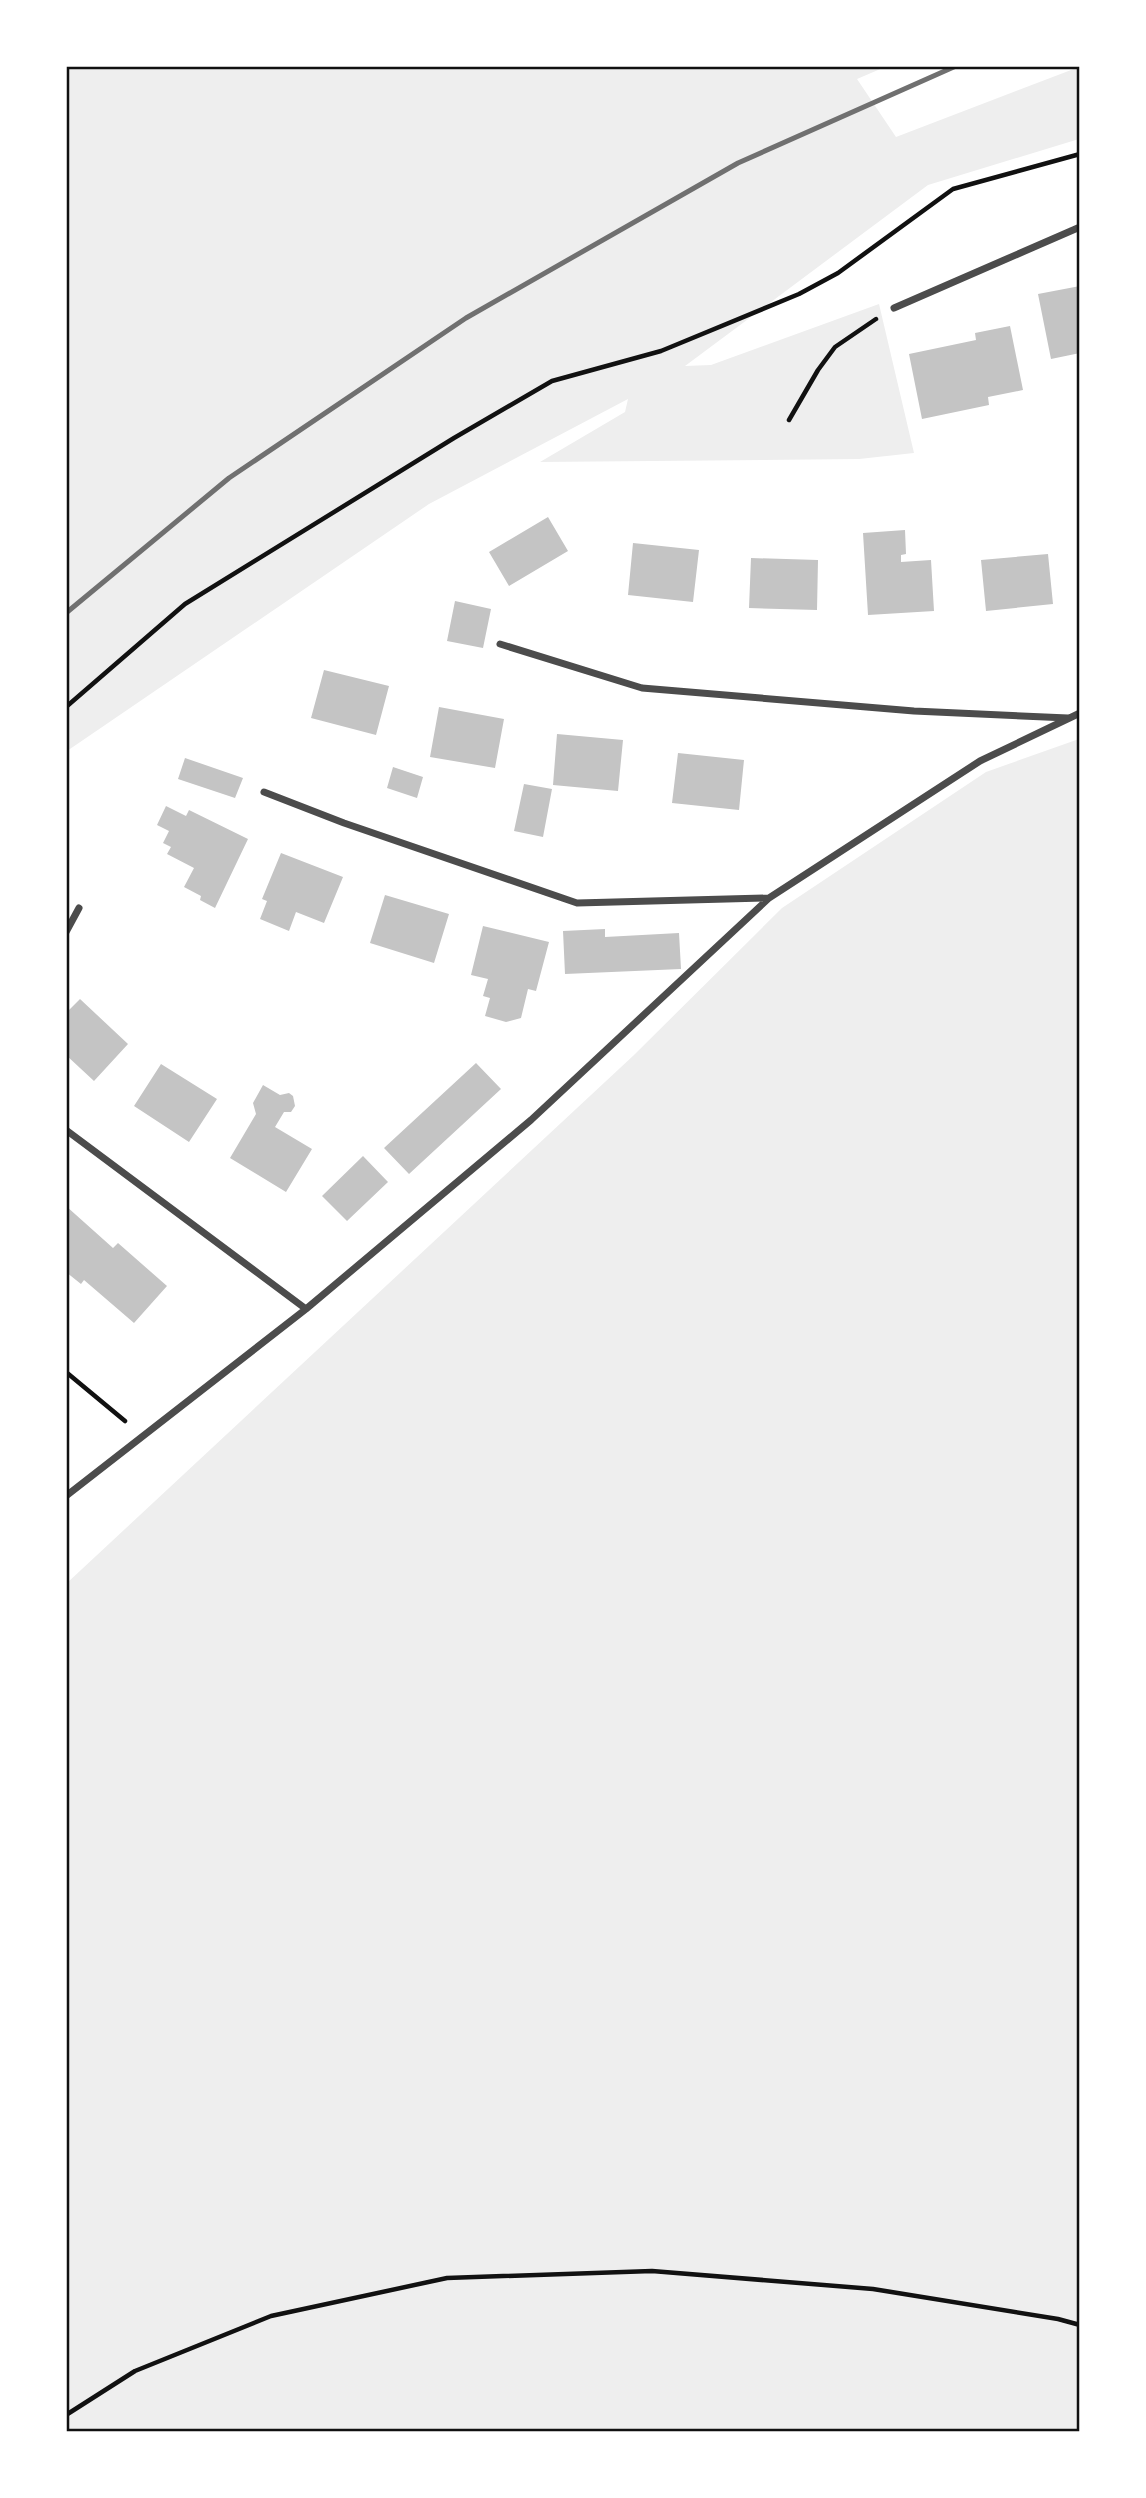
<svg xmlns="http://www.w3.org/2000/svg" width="1146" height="2498" font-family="'DM Sans',sans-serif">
  <rect width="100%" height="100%" fill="#fff"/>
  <!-- green -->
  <path fill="#eee" d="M67,67H885L857,79L896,137L1079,67V139L928,185L685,366L711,365L879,304L914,453L859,459L540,462L625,412L628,399L429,504L67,751Z
    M1079,739V2431L67,2432V1583L634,1055L782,908L986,772Z"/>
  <!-- building -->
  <path fill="#c4c4c4" d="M1080,286V353L1051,359L1038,294Z
    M1010,326L1023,390L988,397L989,405L922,419L909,354L976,340L975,333Z
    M548,517L568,551L509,586L489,552Z
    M905,530L906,554L901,555V562L931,560L934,611L868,615L863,533Z
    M633,543L699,550L693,602L628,595Z
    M1048,554L1053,604L986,611L981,560Z
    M751,558L818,560L817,610L749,608Z
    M455,601L491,609L483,648L447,641Z
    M324,670L389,686L376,735L311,718Z
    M439,707L504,719L495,768L430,757Z
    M557,734L623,740L618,791L553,785Z
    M678,753L744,760L739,810L672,803Z
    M185,758L243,778L235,798L178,779Z
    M393,767L423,777L417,798L387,788Z
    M524,784L552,789L543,837L514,831Z
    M166,806L186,816L189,810L248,839L215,908L200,900L201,896L184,887L194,868L167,854L171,847L163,843L169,831L157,825Z
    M281,853L343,877L324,923L296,912L289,931L260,919L267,901L262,899Z
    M385,895L449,914L434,963L370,943Z
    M483,926L549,942L536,991L528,989L521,1018L506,1022L485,1016L490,998L483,996L488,979L471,975Z
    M605,929V937L679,933L681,969L565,974L563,931Z
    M80,999L128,1044L94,1081L66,1055V1013Z
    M476,1063L501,1089L409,1174L384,1148Z
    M161,1064L217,1099L189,1142L134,1106Z
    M263,1085L280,1095L289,1093L293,1096L295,1106L291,1112H284L275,1127L312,1149L286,1192L230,1158L256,1114L253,1103Z
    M363,1156L388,1182L347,1221L322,1196Z
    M66,1206L113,1248L118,1243L167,1286L134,1323L84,1280L81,1284L66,1272Z"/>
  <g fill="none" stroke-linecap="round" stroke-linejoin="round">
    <!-- path -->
    <path stroke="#111" stroke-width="4.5" d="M789,420L818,370L835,347L876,319
      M66,707L185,604L454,438L552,381L661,351L799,294L838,273L953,189L1080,154
      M66,1372L125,1421
      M66,2415L135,2371L271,2316L447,2278L652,2271L873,2289L1058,2319L1080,2325"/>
    <!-- minor -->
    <path stroke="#4c4c4c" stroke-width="7" d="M894,308L1080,227
      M500,644L642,688L914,711L1068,718
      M264,792L344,823L577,903L768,898
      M66,932L79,908
      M66,1130L306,1309
      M66,1496L306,1309L531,1120L769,898L980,761L1080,713"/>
    <!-- rail -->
    <path stroke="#707070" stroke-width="5" d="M66,613L229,478L466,318L738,163L956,66"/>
  </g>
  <!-- border -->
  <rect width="1146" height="2498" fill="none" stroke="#ffffff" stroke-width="136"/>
  <rect x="68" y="68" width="1010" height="2362" fill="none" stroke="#111" stroke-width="2.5"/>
</svg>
